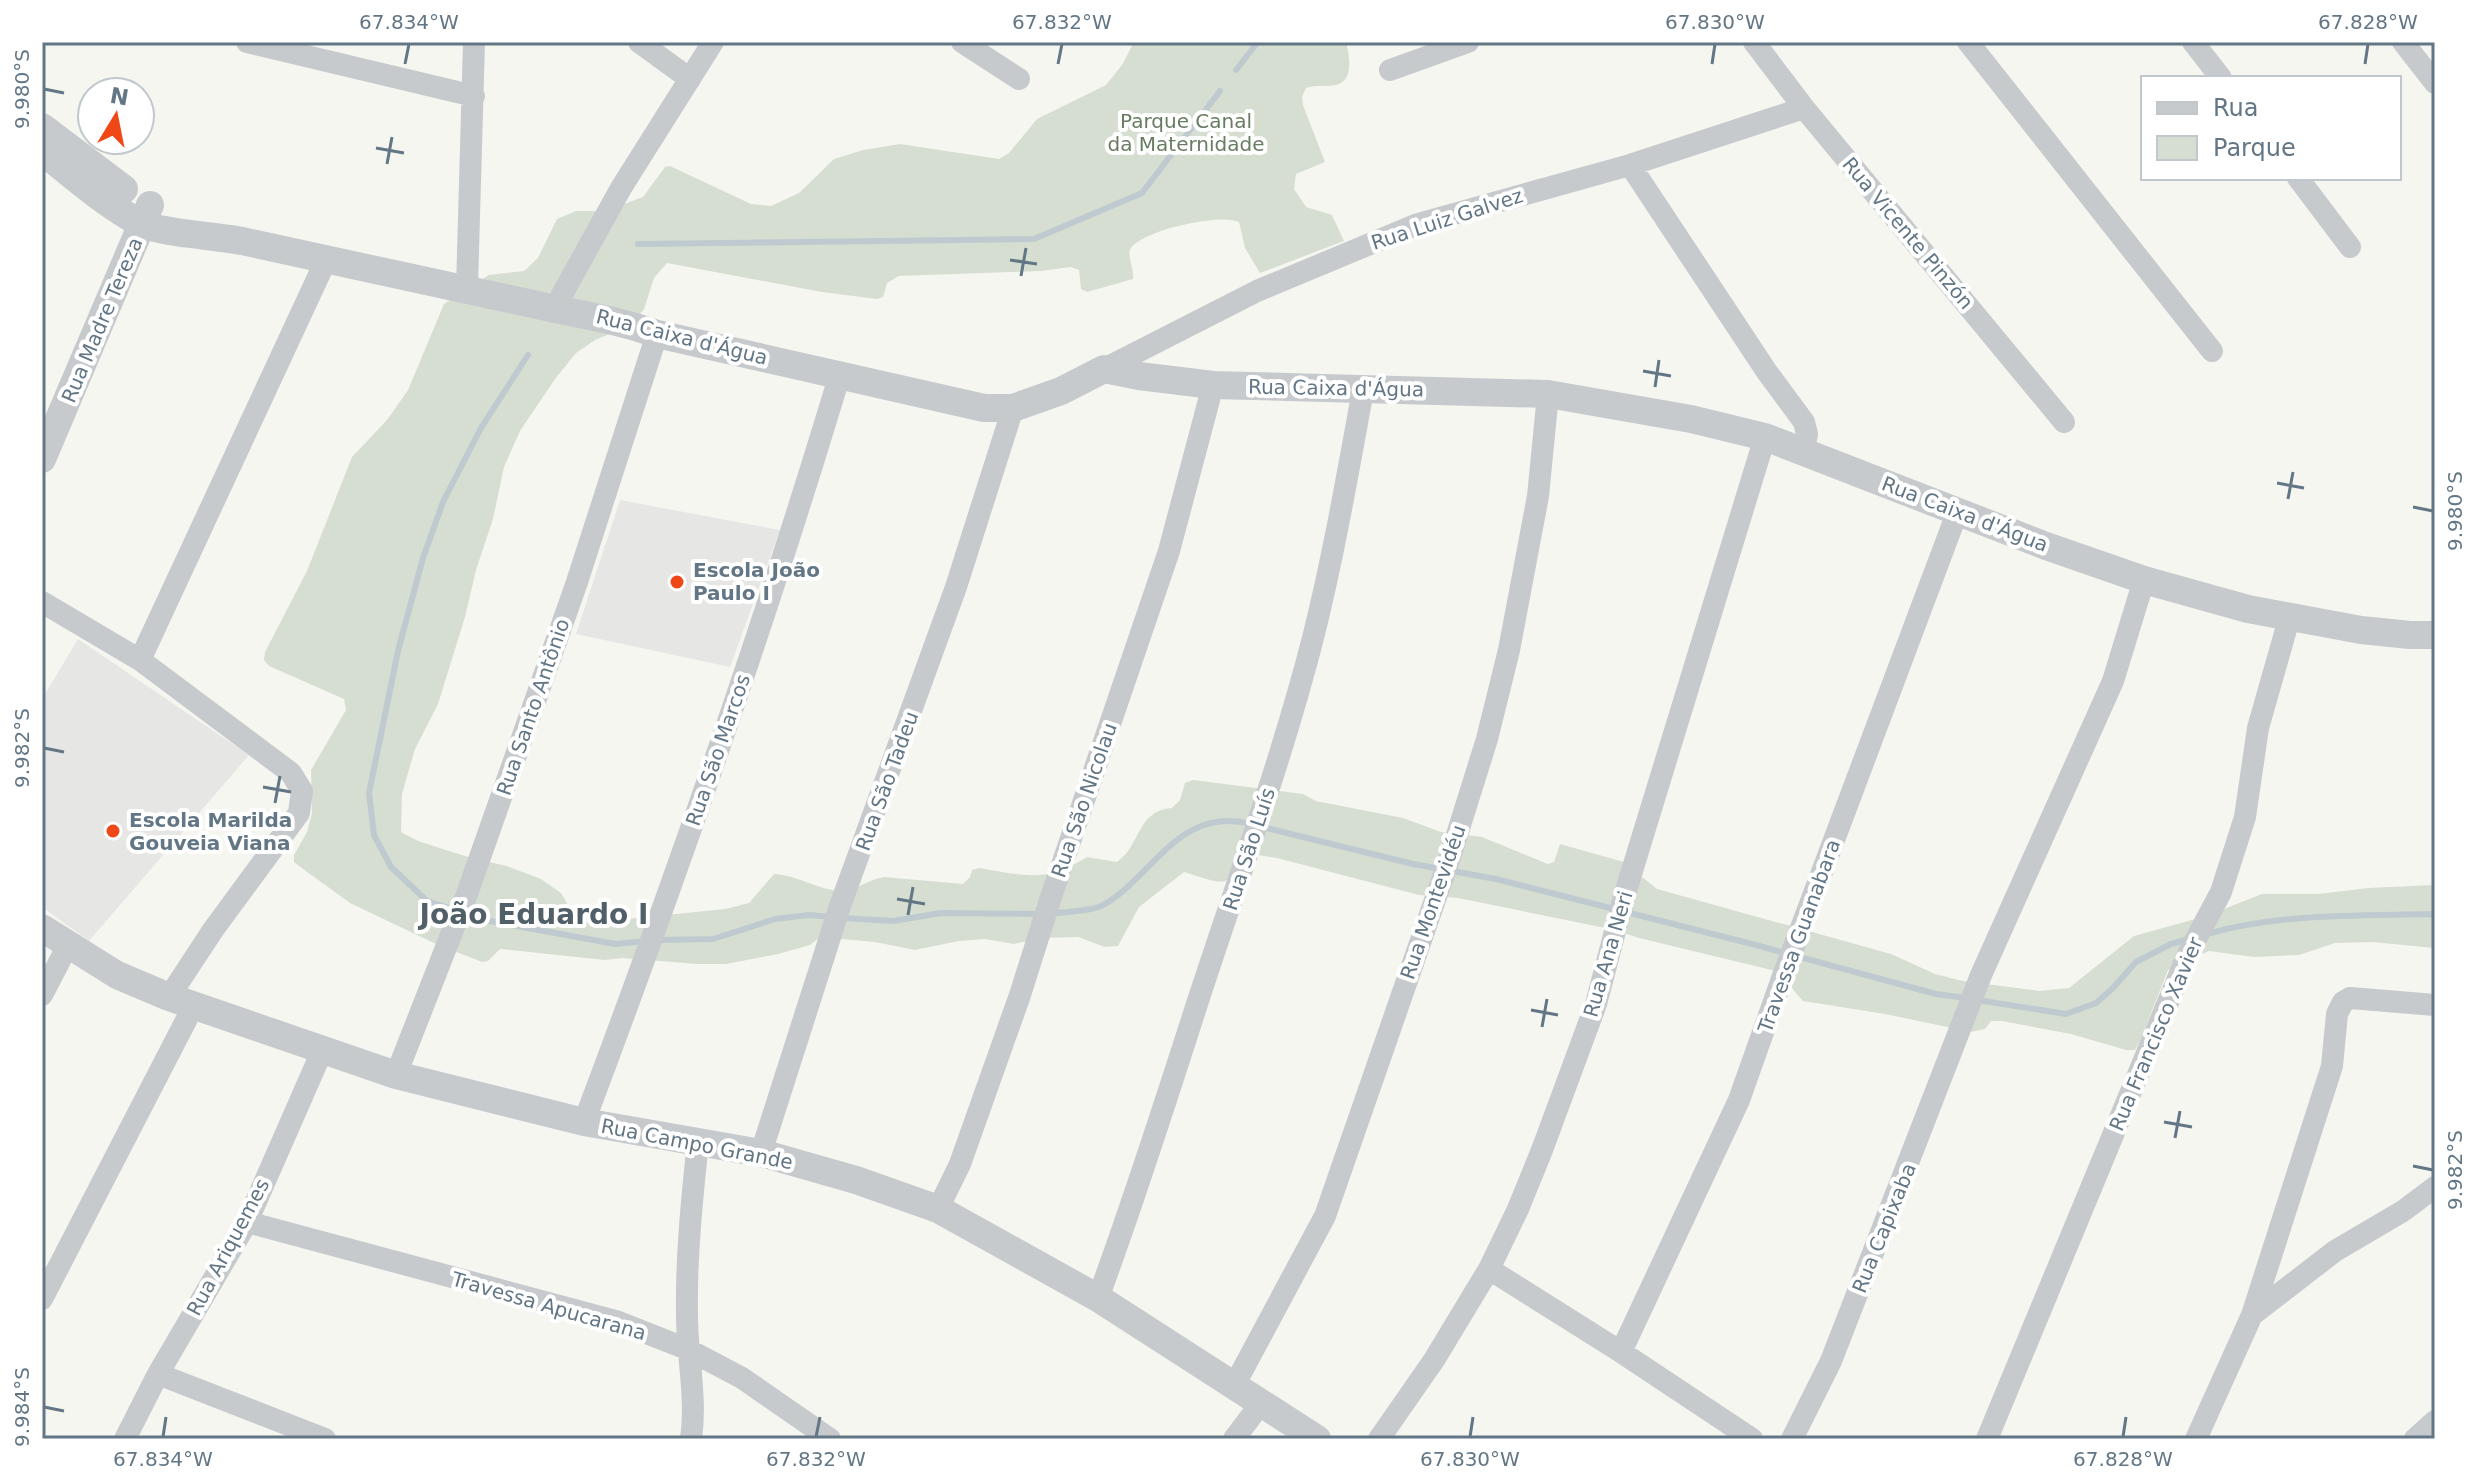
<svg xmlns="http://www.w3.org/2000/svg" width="2477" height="1481" font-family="'DejaVu Sans',sans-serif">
  <rect width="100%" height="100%" fill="#f6f6f1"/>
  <!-- built -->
  <path fill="#e6e7e5" d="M620,500L780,530L730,667L576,634Z
    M78,639L249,755L89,941L42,907V699Z"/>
  <!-- green -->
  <path fill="#d6ded2" d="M1134,42H1346C1349,54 1354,78 1339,84C1330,88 1317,84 1306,88L1302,97L1303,105L1325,162L1296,174L1294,189L1306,207L1332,215L1344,241L1260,273L1245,248L1239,222C1220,213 1144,230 1131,248C1126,255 1135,270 1133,279L1087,292L1081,289L1079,270L1071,267L1041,271L899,276L887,283L883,297L877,299L822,292L667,263L654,278L644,309L631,325L595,340L576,353L555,379L520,431L504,467L493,519L476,570L465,617L438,704L415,749L402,794L401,832L418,841L471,858L507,866L541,879L561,893L568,905L576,908L590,914L626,919L725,909L749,903L774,874C797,875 821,891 842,891C855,891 869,879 884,877L963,884L970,877L972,870L980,868C1026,876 1046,883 1087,857L1117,862C1141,845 1137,810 1172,808L1180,800L1185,783L1193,780L1303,794L1316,801L1403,818L1441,832L1482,837L1548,864L1554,862L1560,844L1624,862L1657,889L1891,954L1935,974L1963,981L2039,991L2069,988L2134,936L2206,916L2262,894H2319L2368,888L2435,885V948L2372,942L2335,943L2299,955L2254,957L2209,951L2168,970L2140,1041L2135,1050H2126L2071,1034L2002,1021H1991L1985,1029L1971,1032L1885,1014L1803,1001L1794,991L1784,973L1639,938L1615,930L1458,898L1419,895L1277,858L1257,855C1222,888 1229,886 1184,872L1139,907L1118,946L1105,947L1078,937L1040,938L1014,944L985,939L959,941L915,950L875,942L820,937L810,945L778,954L726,964H697L623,958L605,960L500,949L488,961L482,962L436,944L350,903L299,866L294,862V855L307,832L312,813L311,770L346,710L344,699L269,666L264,660L265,652L307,571L352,457L387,420L408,390L444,304L489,275L524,271L538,258L557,219L576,211H605L643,197L665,167L670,166L751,204L771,206L799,193L834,159L863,150L900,144L999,159L1009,153L1037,119L1106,85L1122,65Z"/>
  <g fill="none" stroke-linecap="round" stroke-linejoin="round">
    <!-- stream -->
    <path stroke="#becacf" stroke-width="6" d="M1236,70L1258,42
      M638,244L1034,239L1142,193L1220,91
      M1262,827L1413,864L1496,879L1752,944L1936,994L1966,998
      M455,910L427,901L391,867L374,835L369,793L398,651L423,558L443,502L481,428L528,355
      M466,914L484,920L615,944L647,941
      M1050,914C1066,911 1092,912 1105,904C1157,872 1179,806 1252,824
      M843,918L893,921L941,913L1039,914
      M2207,934C2280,913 2360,916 2435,914
      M658,940L713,939L775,919L809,915L832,917
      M1977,1000L2066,1014L2096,1003L2112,989L2136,962L2171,944L2189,939"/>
    <!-- minor -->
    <path stroke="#c7cacd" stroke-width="22" d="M247,42L474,96
      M639,42L690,79
      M962,42L1019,79
      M1754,42L1804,108L2064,422
      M1968,42L2212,351
      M2193,42L2221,78
      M2403,42L2435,83
      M1390,70L1468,42
      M1630,165L1767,372L1804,422L1807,434L1804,450
      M2298,178L2350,247
      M467,287L474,42
      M554,309L621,188L713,42
      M1104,369L1257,291L1418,224L1630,165L1804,108
      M42,602L140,660L291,773L302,791L299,813L213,930L169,997
      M140,660L326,260
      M42,995L68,945
      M396,1075L467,894L577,582L657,334
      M584,1122C677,875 764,627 840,374
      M761,1153L840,906L956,587L1013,408
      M938,1209L960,1164L1020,995L1050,900L1169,551L1213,385
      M247,1222L616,1321L687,1349L742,1378L830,1439
      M1489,1269L1621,1352L1752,1439
      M1098,1298C1134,1201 1165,1103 1197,1004C1237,881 1282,760 1314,634C1334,553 1348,472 1363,390
      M42,1299L193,1007
      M2252,1315L2335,1251L2403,1211L2435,1187
      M1621,1352L1739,1100L1784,973L1957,513
      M158,1374L325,1439
      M1235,1384L1325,1216L1451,854L1487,739L1509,650L1538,496L1548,394
      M125,1439L158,1374L247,1222L322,1051
      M691,1439C697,1398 687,1356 687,1315C686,1257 692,1199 698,1141
      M1234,1439L1262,1402
      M1379,1439L1434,1360L1489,1269L1518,1209L1542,1150L1596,1004L1624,897L1765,437
      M1792,1439L1831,1361L1981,975L2113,681L2144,580
      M1987,1439L2188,954L2221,892L2245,817L2258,728L2289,619
      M2196,1439L2252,1315L2332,1066L2337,1014L2343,1002L2350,998L2435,1005
      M2415,1439L2435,1421"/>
    <!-- tertiary -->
    <path stroke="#c7cacd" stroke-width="28" d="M42,127L124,189
      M42,151C73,176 105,204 140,223C159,233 217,236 242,241C345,264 448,285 551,308C587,316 622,321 657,334L984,408H1013L1061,391L1104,369L1139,376L1213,385L1548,394L1691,419L1765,437L2046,546L2144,580L2248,609L2361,630L2410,635H2435
      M42,459L150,205
      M42,928L117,975L169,997L396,1075L584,1122L761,1153L856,1180L938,1209L1098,1298L1317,1439"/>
  </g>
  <!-- ticks -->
  <path fill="none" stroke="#627685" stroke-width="3" d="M405,64L409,44M1058,64L1062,44M1712,64L1715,44M2365,64L2368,44M44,89L64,93M376,148L404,153M387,164L392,137M1010,260L1037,264M1021,276L1026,248M1643,371L1671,376M1655,387L1659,360M2277,483L2304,488M2288,499L2293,472M2413,507L2433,511M44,748L64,752M263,787L291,792M275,803L280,776M897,899L925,904M908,915L913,887M1531,1010L1558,1015M1542,1027L1547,999M2164,1122L2192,1127M2175,1138L2180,1111M2413,1166L2433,1170M44,1407L64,1411M163,1437L166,1417M816,1437L820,1417M1470,1437L1473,1417M2123,1437L2126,1417"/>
  <!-- markers -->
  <g fill="#f04717" stroke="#fff" stroke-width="3">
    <circle cx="677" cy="582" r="8"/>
    <circle cx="113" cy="831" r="8"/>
  </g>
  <g text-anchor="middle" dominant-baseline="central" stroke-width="8" stroke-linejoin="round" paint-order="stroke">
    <!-- park labels -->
    <g font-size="20" fill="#677c61" stroke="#fff">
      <text x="1186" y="121">Parque Canal<tspan x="1186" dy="23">da Maternidade</tspan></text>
    </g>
    <!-- street labels -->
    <g font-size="20" fill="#627685" stroke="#fff">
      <text transform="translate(1447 219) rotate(-18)">Rua Luiz Galvez</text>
      <text transform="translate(1908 233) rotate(50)">Rua Vicente Pinzón</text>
      <text transform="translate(102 320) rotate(-67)">Rua Madre Tereza</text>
      <text transform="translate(682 337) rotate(14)">Rua Caixa d'Água</text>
      <text transform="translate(1336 388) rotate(1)">Rua Caixa d'Água</text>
      <text transform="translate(1965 514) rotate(21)">Rua Caixa d'Água</text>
      <text transform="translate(533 707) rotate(-71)">Rua Santo Antônio</text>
      <text transform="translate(718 750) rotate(-71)">Rua São Marcos</text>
      <text transform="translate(887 781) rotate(-70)">Rua São Tadeu</text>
      <text transform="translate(1084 800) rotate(-71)">Rua São Nicolau</text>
      <text transform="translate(1249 849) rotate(-72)">Rua São Luís</text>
      <text transform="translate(1433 902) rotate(-71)">Rua Montevidéu</text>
      <text transform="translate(1799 936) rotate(-70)">Travessa Guanabara</text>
      <text transform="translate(1608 954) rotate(-74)">Rua Ana Neri</text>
      <text transform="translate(2156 1034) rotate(-67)">Rua Francisco Xavier</text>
      <text transform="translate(697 1144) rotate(11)">Rua Campo Grande</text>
      <text transform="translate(1884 1228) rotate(-68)">Rua Capixaba</text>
      <text transform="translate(228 1247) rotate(-62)">Rua Ariquemes</text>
      <text transform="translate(549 1306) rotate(16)">Travessa Apucarana</text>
    </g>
    <!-- poi labels -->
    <g font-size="20" font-weight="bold" fill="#627685" stroke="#fff" text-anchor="start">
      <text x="693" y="570">Escola João<tspan x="693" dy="23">Paulo I</tspan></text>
      <text x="129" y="820">Escola Marilda<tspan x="129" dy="23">Gouveia Viana</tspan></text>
    </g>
    <!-- district labels -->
    <g font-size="28" font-weight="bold" fill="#515f69" stroke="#fff">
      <text x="534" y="914">João Eduardo I</text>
    </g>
  </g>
  <!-- border -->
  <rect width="2477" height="1481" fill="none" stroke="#ffffff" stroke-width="88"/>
  <!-- legend -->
  <rect x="2141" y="76" width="260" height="104" fill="#ffffff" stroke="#c0c8ce" stroke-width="2"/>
  <rect x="2157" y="102" width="40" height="12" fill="#c7cacd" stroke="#c0c8ce" stroke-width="2"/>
  <text x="2213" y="116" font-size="24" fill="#627685">Rua</text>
  <rect x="2157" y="136" width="40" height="24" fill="#d6ded2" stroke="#c0c8ce" stroke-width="2"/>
  <text x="2213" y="156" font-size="24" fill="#627685">Parque</text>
  <!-- north arrow -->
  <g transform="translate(116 116) rotate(10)"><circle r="38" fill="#ffffff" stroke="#c0c8ce" stroke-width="2"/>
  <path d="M0-6L14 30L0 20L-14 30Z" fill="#f04717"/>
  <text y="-12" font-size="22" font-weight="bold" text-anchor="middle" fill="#627685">N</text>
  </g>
  <rect x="44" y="44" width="2389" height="1393" fill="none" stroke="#627685" stroke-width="3"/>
  <g font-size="20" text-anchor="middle" fill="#627685">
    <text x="409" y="29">67.834°W</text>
    <text x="1062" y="29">67.832°W</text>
    <text x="1715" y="29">67.830°W</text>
    <text x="2368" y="29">67.828°W</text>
    <text transform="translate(22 89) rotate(-90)" y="7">9.980°S</text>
    <text transform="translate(2455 511) rotate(-90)" y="7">9.980°S</text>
    <text transform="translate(22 748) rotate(-90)" y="7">9.982°S</text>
    <text transform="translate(2455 1170) rotate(-90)" y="7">9.982°S</text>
    <text transform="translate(22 1407) rotate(-90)" y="7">9.984°S</text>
    <text x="163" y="1466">67.834°W</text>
    <text x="816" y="1466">67.832°W</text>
    <text x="1470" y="1466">67.830°W</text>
    <text x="2123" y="1466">67.828°W</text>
  </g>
</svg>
